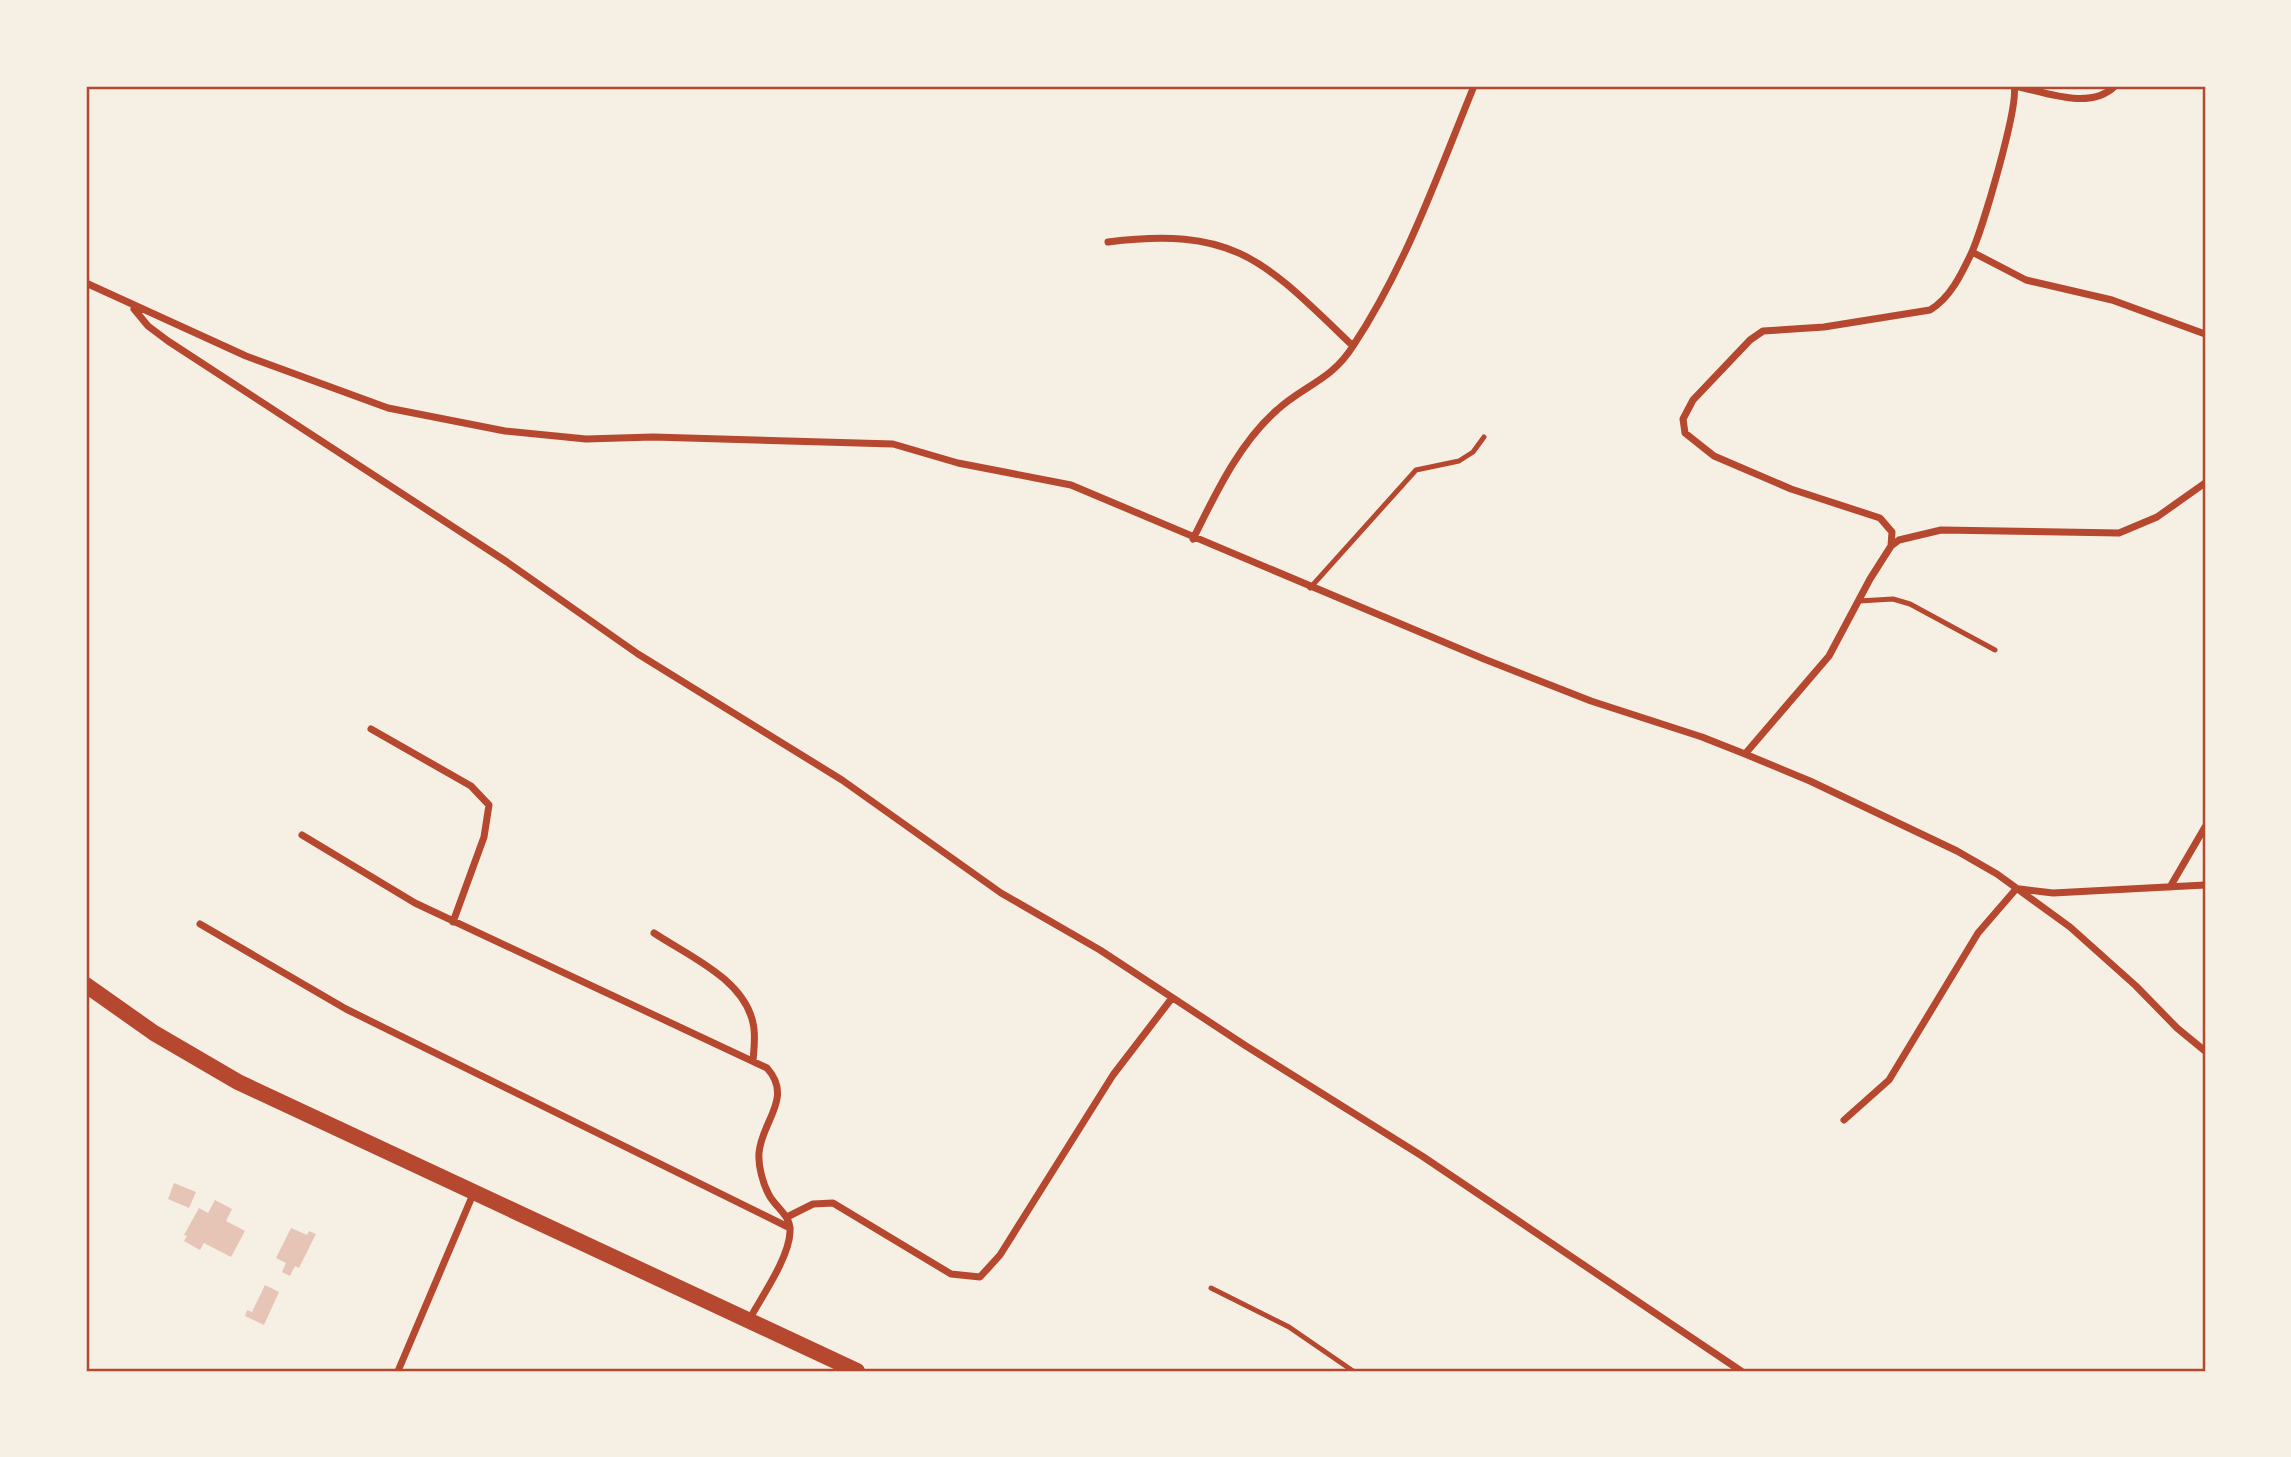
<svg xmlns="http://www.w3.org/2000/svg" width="2291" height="1457" font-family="Roboto,sans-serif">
  <rect width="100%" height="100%" fill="#f6efe4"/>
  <!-- building -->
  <path fill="#e6c5b7" d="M174,1183L196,1192L189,1208L168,1199Z
    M215,1200L232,1209L226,1221L245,1231L231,1257L204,1243L200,1250L184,1241L187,1236L184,1235L199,1208L208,1213Z
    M291,1228L307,1235L309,1231L316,1234L299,1268L295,1266L290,1276L282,1272L286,1263L276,1258Z
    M265,1285L279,1292L264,1325L245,1316L247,1310L252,1312Z"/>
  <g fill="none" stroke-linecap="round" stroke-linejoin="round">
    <!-- service -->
    <path stroke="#b5482f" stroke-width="5" d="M1310,588L1416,470L1459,461L1473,452L1484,437
      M1859,601L1893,599L1910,604L1995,650
      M1211,1288L1289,1327L1353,1371"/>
    <!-- minor -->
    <path stroke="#b5482f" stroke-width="7" d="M2015,86C2045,92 2090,111 2115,86
      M1108,242C1237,226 1265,262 1353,346
      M1972,252L2026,280L2112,300L2205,334
      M86,283L246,356L388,408L505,431L586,439L653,437L893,444L958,463L1071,485L1484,659L1591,701L1702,737L1745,754L1810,781L1957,851L1997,874L2070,927L2136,986L2177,1028L2205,1051
      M134,309L148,326L168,341L507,562L638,654L842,780L1001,893L1100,950L1246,1046L1422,1156L1741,1371
      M1193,539C1215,495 1239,443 1277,410C1304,385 1331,381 1353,346C1406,266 1438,174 1474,86
      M1891,546L1892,532L1880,518L1791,489L1714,456L1685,433L1683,419L1693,400L1750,340L1763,331L1824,327L1930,310C1950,298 1961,275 1971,254C1982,231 2019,106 2014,86
      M371,729L471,786L489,805L484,837L453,922
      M1745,754L1829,656L1870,579L1891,546L1899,540L1941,530L2119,533L2157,517L2205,483
      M302,835L415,903L767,1068C794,1098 761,1122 759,1153C758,1166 763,1184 769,1195C776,1208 791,1215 790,1232C789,1258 762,1296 749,1320
      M2170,887L2205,827
      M2020,889L2053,893L2205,885
      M200,924L346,1009L790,1228
      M654,933C687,955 744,979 753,1023C756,1035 754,1048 753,1061
      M1844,1120L1889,1080L1978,933L2016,889
      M787,1217L813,1204L833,1203L951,1274L980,1277L1000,1255L1113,1075L1172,998
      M398,1371L474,1192"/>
    <!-- primary -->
    <path stroke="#b5482f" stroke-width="16" d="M86,985L154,1033L238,1082L857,1371"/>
  </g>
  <!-- border -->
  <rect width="2291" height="1457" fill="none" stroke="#f6efe4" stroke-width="175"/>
  <rect x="88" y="88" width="2116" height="1282" fill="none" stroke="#b5482f" stroke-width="2.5"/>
</svg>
